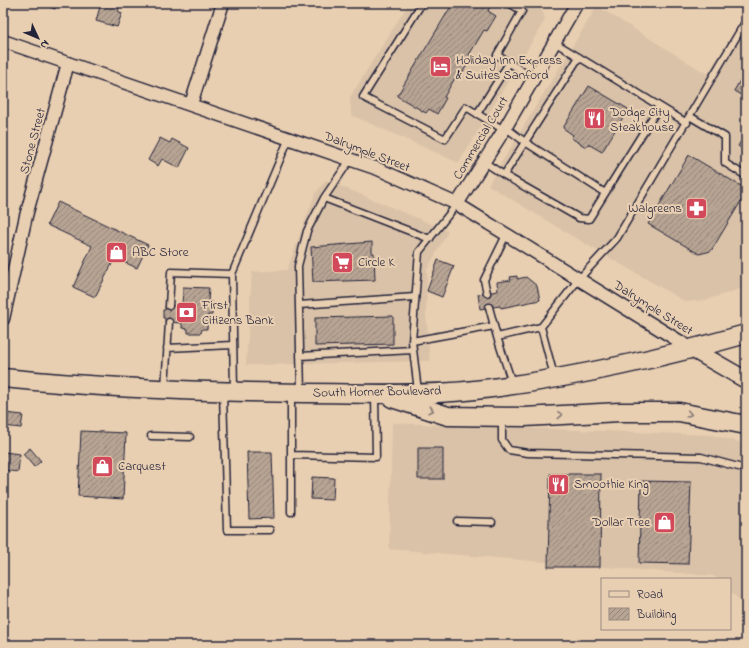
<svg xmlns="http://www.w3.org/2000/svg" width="749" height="648" font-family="'Indie Flower',sans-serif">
  <defs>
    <pattern id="building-hatch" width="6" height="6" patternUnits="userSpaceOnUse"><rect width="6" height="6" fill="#b7a493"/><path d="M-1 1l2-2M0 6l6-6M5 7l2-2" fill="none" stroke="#948579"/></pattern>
  </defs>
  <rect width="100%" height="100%" fill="#e9cfb1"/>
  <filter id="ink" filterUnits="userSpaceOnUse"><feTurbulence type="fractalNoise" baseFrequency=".025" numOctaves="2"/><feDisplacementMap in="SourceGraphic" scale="8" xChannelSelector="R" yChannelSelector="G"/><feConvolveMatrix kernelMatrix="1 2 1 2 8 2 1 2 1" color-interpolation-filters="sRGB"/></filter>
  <g filter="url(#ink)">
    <!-- built -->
    <path fill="#dac2a8" d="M409,3H540L545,20L459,163L351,115L350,97Z
      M597,6L707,74L746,16V287L706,300L686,302L572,236L488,185Z
      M326,180L448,231L427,270L426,314L430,361L246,365L252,272L287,270L315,194Z
      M392,423L712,435L746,444V606L730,591V579H717L714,576L389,549Z"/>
    <!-- building -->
    <path fill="url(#building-hatch)" stroke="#22223b" d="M39,3H57L55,9Z
      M101,3H121L118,11L122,13L117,27L96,21Z
      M453,3H485L490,6L488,11L496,16L487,31L484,30L469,55L472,57L458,80L455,78L444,97L446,98L437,114L429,109L426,113L397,96Z
      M746,70V98L734,91Z
      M589,86L628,109L602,152L588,144L586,147L571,138L573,135L563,128Z
      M746,133V151L738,146Z
      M160,138L170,143L172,139L189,148L179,168L162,159L158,166L148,160Z
      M689,155L746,189V193L711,251L699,254L648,224Z
      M58,202L148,245L137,268L115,258L95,297L73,287L92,246L47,225Z
      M372,242V253H374L375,280L313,282L311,247Z
      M438,260L454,266L442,297L427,291Z
      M517,276V279L526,277L537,286L540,300L501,308L500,306L480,309L478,294L498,291L497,282L511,280L510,277Z
      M183,287L209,288L208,302H212V315H208L207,329H202L201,333H188V329L182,328V323L165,322V318H163V310H165V306H182Z
      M393,316V344L315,346V318Z
      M5,413L23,415L21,428L3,426Z
      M81,431L126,433L123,499L78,496Z
      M3,446H4V452L20,454L18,472L3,470Z
      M30,448L41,461L34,467L23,454Z
      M418,448H443V479H418Z
      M247,452H272L274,518L249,519Z
      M550,474H601L600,567H548Z
      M312,477L334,478L333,500L311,499Z
      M641,481L691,482L688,564L639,563Z"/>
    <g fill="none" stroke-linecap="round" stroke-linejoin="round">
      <defs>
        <path id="lane" d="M422,3L363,97L445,139L466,107L504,130
          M509,3L522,11L497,55L533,78
          M554,42L687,123
          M579,57L504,175L579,218L589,219L659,107
          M477,114L509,63
          M691,117L725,137V163L746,176
          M505,127L525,142L605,193
          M350,160L324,198L430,239
          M484,162L504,175
          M232,274L234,390
          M487,293L484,280L507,233
          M299,305L415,297
          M169,306L171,272L232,274L289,138
          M489,307L497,337
          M541,327L554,376
          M412,341L419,252L457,204
          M167,348L233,345
          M300,356L413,350
          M512,383L497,337L541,327L579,279L617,238L744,24
          M165,388L169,322
          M301,391L298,266L307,231L324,198
          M418,391L412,341L494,326
          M223,393L227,530H270
          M502,418V440L509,450L528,453L701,457L746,469
          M151,436L190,437
          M291,455L376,457L375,395
          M291,512V394
          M457,521L492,522"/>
        <path id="street" d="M3,41L378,169L457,204L692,349
          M191,104L223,3
          M457,204L504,130L577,3
          M3,319L26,216L68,63"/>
        <path id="secondary" d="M692,349L746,380"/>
        <path id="primary" d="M3,378C103,388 203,392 304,393C357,393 412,396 466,391C561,381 654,360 746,334
          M392,398L448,416L524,417L620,412H679L746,425"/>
      </defs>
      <!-- lane casing -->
      <use href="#lane" stroke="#22223b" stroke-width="9"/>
      <!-- street casing -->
      <use href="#street" stroke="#22223b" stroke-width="15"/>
      <!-- secondary casing -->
      <use href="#secondary" stroke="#22223b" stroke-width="19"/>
      <!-- primary casing -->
      <use href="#primary" stroke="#22223b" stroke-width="21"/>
      <!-- lane -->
      <use href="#lane" stroke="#e9cfb1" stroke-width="6"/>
      <!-- street -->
      <use href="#street" stroke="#e9cfb1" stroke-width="12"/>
      <!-- secondary -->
      <use href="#secondary" stroke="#e9cfb1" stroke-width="16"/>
      <!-- primary -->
      <use href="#primary" stroke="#e9cfb1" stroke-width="18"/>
    </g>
    <!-- one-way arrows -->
    <defs><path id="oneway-chevron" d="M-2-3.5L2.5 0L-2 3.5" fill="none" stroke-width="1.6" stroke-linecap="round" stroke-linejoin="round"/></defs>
    <g stroke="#867876">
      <use href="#oneway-chevron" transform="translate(431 410) rotate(18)"/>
      <use href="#oneway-chevron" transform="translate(689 414) rotate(12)"/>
      <use href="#oneway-chevron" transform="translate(560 415) rotate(-3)"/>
    </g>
  </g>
  <!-- icons -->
  <defs>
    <symbol id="hotel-square" viewBox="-11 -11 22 22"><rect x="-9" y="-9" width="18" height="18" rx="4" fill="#d1495b" stroke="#e9cfb1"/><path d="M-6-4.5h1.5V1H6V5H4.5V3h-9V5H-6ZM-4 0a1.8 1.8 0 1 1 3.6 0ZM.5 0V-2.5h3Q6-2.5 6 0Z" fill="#fff"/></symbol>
    <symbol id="restaurant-square" viewBox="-11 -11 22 22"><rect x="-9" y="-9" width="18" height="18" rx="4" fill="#d1495b" stroke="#e9cfb1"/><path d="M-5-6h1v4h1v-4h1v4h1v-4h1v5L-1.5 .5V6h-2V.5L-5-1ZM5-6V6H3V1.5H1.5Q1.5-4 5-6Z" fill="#fff"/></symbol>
    <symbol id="pharmacy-square" viewBox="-11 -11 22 22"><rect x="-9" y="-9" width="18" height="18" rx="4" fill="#d1495b" stroke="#e9cfb1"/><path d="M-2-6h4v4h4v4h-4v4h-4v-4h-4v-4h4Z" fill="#fff"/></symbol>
    <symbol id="shop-square" viewBox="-11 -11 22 22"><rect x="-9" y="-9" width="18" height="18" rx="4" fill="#d1495b" stroke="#e9cfb1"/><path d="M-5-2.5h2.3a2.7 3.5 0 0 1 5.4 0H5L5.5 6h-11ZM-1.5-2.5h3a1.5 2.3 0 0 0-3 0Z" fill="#fff"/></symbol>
    <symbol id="supermarket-square" viewBox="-11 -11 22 22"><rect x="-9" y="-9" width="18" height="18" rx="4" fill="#d1495b" stroke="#e9cfb1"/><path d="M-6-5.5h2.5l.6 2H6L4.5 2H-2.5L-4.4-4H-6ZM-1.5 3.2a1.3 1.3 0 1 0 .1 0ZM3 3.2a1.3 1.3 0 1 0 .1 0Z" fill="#fff"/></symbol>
    <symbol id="bank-square" viewBox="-11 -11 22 22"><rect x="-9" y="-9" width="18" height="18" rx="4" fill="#d1495b" stroke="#e9cfb1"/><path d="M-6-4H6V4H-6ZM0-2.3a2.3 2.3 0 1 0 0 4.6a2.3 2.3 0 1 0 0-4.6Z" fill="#fff"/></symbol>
  </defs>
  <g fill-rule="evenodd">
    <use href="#hotel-square" x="428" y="54" width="25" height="25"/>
    <use href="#restaurant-square" x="582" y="106" width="25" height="25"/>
    <use href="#pharmacy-square" x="684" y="196" width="25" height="25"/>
    <use href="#shop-square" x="104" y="240" width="25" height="25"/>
    <use href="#supermarket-square" x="330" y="250" width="25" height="25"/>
    <use href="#bank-square" x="174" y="300" width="25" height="25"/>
    <use href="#shop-square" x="90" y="454" width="25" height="25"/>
    <use href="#restaurant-square" x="546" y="472" width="25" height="25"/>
    <use href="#shop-square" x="652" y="510" width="25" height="25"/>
  </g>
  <g text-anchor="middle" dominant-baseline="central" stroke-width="4" stroke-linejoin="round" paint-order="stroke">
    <!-- poi labels -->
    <g font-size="13" fill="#22223b" stroke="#e9cfb1" text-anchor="start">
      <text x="456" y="60">Holiday Inn Express<tspan x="456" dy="15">&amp; Suites Sanford</tspan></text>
      <text x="610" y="112">Dodge City<tspan x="610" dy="15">Steakhouse</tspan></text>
      <text x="682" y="208" text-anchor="end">Walgreens</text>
      <text x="132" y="252">ABC Store</text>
      <text x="358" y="262">Circle K</text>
      <text x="202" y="305">First<tspan x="202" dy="15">Citizens Bank</tspan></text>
      <text x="118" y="466">Carquest</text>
      <text x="574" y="484">Smoothie King</text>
      <text x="650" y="522" text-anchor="end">Dollar Tree</text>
    </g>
    <!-- street labels -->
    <g font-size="13" fill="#22223b" stroke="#e9cfb1">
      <text transform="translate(481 138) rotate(-59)">Commercial Court</text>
      <text transform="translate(33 141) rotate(-75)">Stone Street</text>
      <text transform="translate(367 152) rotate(21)">Dalrymple Street</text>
      <text transform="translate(653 308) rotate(32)">Dalrymple Street</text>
      <text transform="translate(377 392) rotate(-1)">South Horner Boulevard</text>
    </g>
  </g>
  <!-- margin -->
  <rect width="749" height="648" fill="none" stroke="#e9cfb1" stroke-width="16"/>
  <rect x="8" y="8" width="733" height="632" fill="none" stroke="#22223b" stroke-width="1.5" filter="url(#ink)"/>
  <!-- legend -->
  <rect x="601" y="578" width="130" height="52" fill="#e9cfb1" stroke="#998a82"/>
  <rect x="609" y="591" width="20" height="6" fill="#e9cfb1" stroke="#998a82"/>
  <text x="637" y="598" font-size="12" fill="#22223b">Road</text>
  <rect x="609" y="608" width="20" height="12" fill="url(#building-hatch)" stroke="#998a82"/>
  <text x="637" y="618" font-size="12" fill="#22223b">Building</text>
  <!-- north arrow -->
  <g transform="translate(38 38) rotate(134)" stroke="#e9cfb1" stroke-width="3" paint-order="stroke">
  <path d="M0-3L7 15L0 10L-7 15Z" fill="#22223b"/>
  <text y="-6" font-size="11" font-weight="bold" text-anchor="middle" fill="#22223b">N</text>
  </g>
</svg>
